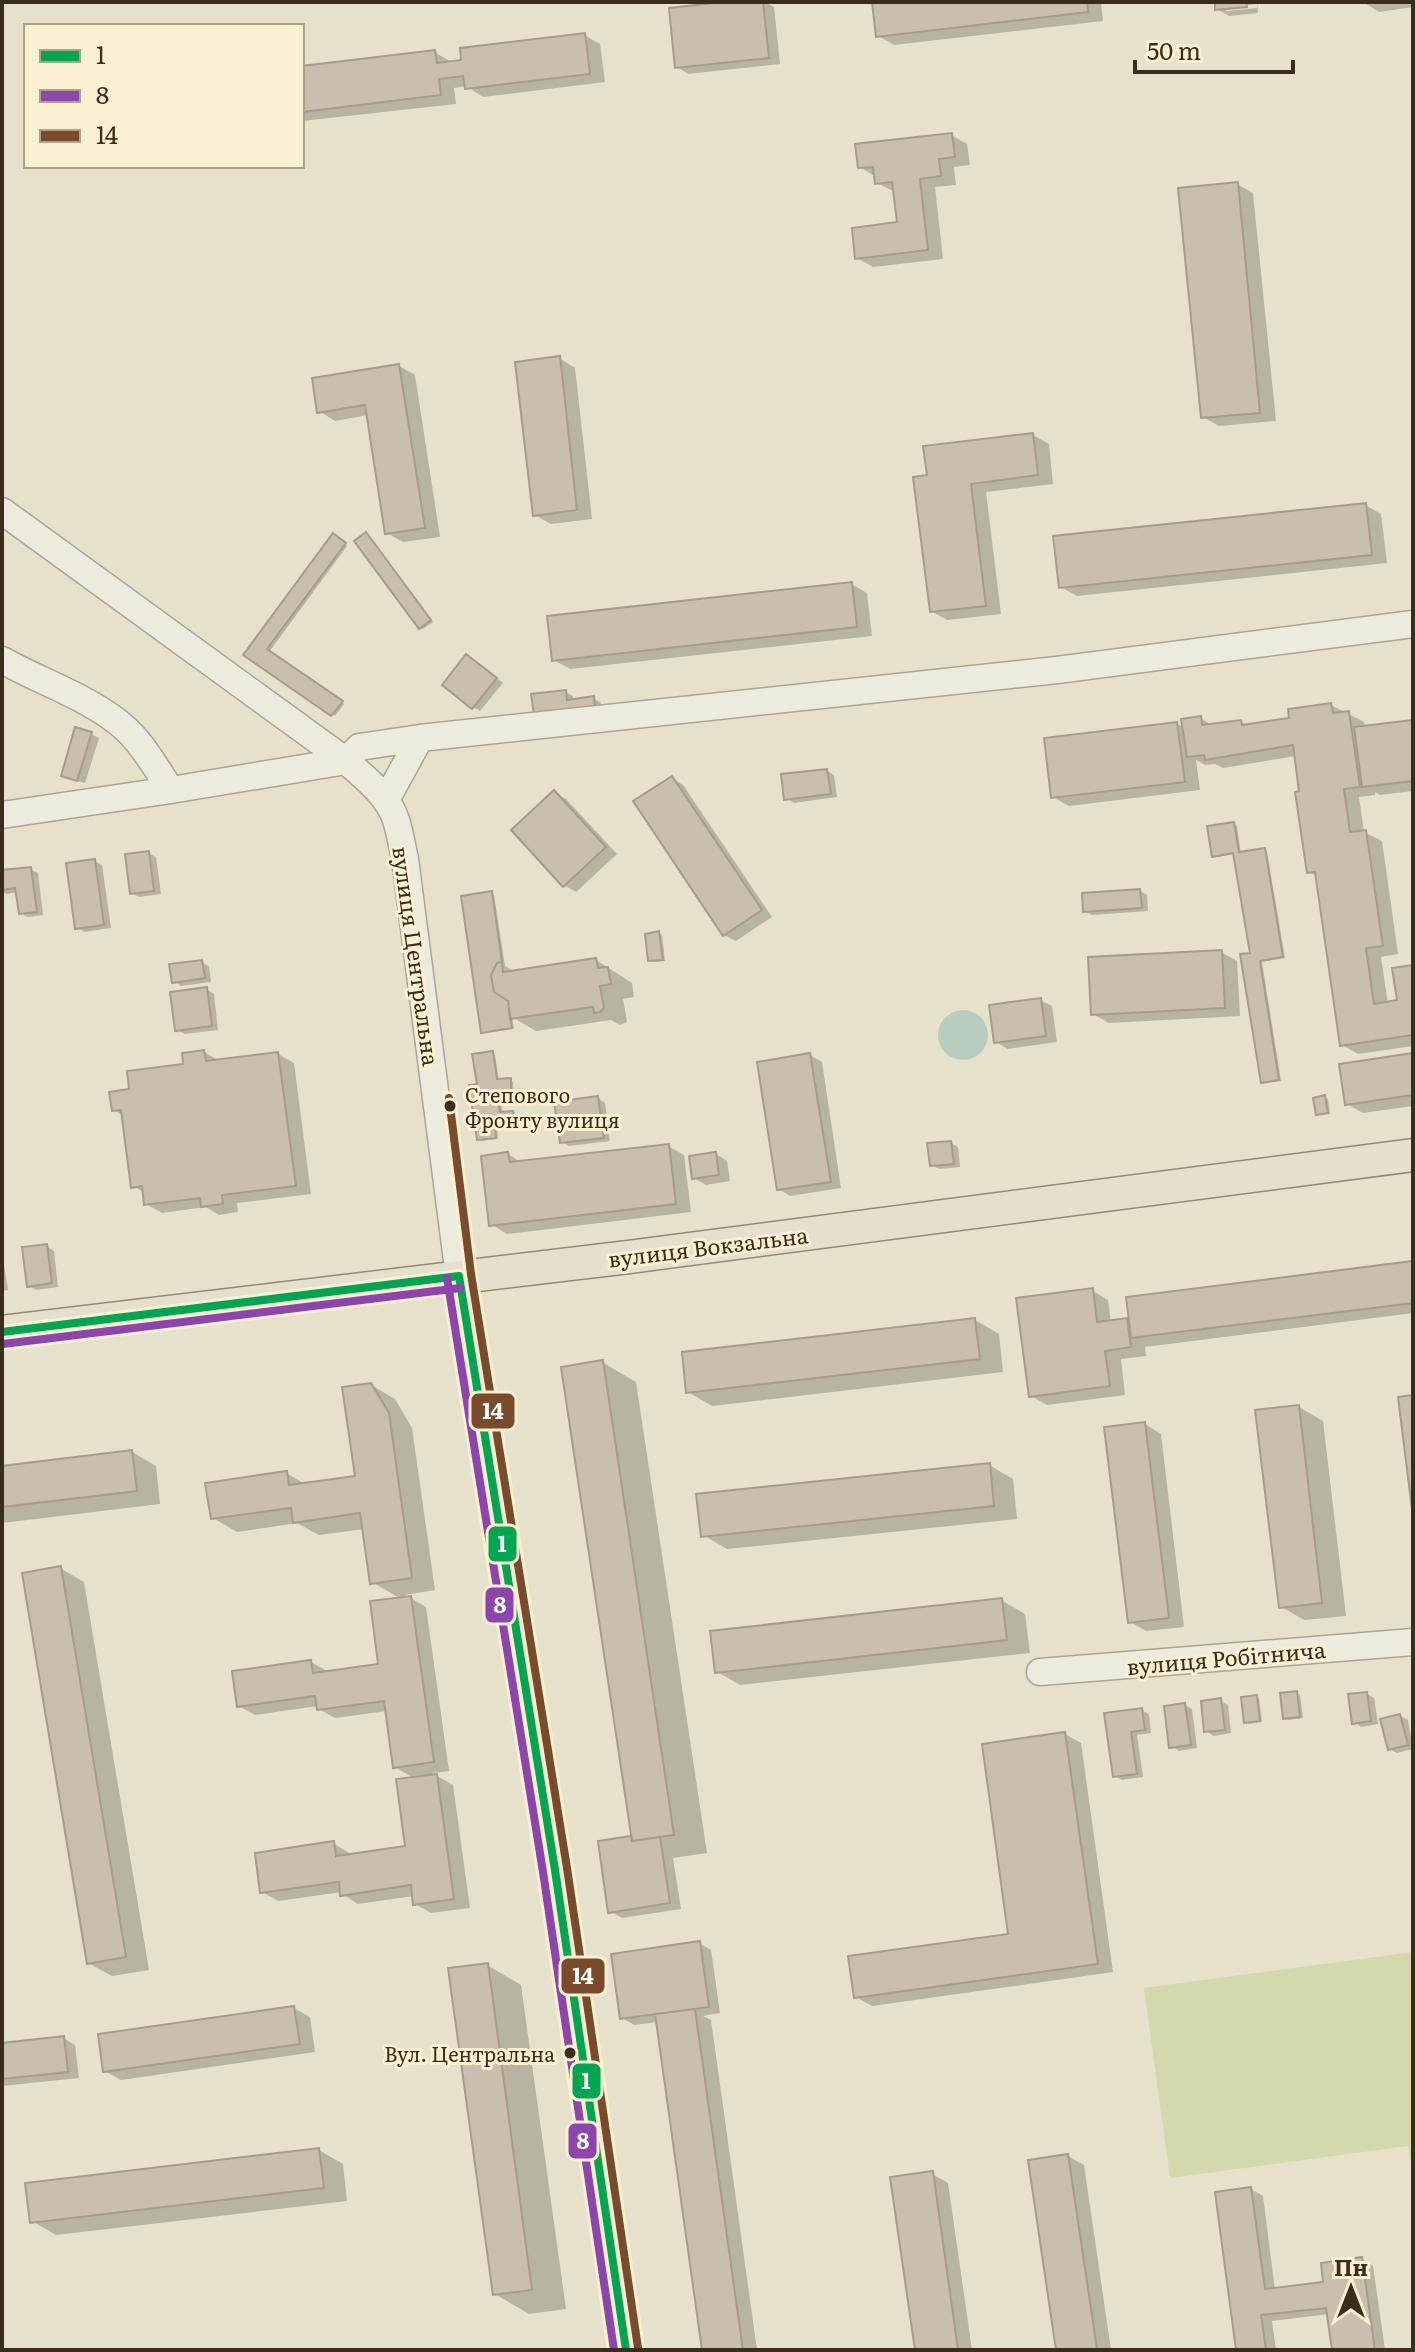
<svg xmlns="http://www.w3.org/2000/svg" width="1415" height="2352" font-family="Literata,serif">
  <rect width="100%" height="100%" fill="#e6e1cb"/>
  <!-- green -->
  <path fill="#d3d8ad" d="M1413,1952V2176L1408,2146L1170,2178L1144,1988Z"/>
  <!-- water -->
  <path fill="#b8ccc0" d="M938 1035a25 25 0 1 1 50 0a25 25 0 1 1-50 0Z"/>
  <!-- shadow -->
  <path fill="#0003" fill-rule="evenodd" d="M743,2H765L774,7L780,64L688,74L677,67Z
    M874,2H1101L1103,21L894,45L878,36Z
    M1217,2H1257L1258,13L1229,16L1217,9ZM1257,4V8L1226,11V7Z
    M1363,2H1413V7L1379,12Z
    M584,35L600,44L605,82L483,97L466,86L454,88L456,104L302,121V68L434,52L450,61L451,64Z
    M951,135L967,144L970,165L954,167L956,185L935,187L943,259L873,267L857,258L899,224L895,192L877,183L876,177L860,167Z
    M1237,184L1253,193L1276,421L1219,426L1203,417Z
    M559,358L575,368L592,519L551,524L535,515Z
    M399,366L415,375L440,537L403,542L387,533L368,415L335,421L319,411Z
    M1033,435L1049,444L1053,484L986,492L1001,614L947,620L931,611L929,477Z
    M1365,505L1381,514L1387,563L1077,596L1061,587Z
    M366,534L433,622L423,629L420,627Z
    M333,535L347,546L269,652L344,704L335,716L245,655Z
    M851,584L867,593L872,636L570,669L554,660Z
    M474,661L503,683L480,711L473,707Z
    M565,692L573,696V701L593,698L601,703L602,711L534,696Z
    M1331,705L1364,722L1365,728L1413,722V791L1380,795L1375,792V795L1359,797L1364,832L1382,841L1398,954L1381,957L1388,1004L1399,1002L1413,967V1046L1358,1054L1342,1045L1317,876L1309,872L1296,756L1223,768L1215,764L1205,765L1196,760L1200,790L1069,806L1053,797L1177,724L1185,728L1200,718L1214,726L1241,722L1248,726L1291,720Z
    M91,734L99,738L85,783L70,779Z
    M827,771L834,775L837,797L794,803L786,798Z
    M672,778L683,785L772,917L736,941L724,935Z
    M554,793L566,799L617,854L576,892L564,885Z
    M1234,824L1237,826L1241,854L1264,850L1267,852L1285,958L1262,962L1281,1081L1266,1083L1263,1081L1252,954L1235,854L1217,857L1214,856Z
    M148,853L156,857L161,894L139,897L132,893Z
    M95,861L102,865L111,928L84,932L77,927Z
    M30,869L38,873L43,915L28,917L20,913L18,892L6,894L2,891V872Z
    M1140,891L1147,895L1148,911L1092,915L1085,911Z
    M491,894L494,895L505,966L515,972L596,960L632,983L634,997L623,999L627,1022L620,1025L611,1020L536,1031L512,1017L514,1029L486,1033L483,1032Z
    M659,933L662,935L665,961L653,962L650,960Z
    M1221,952L1237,961L1240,1016L1109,1023L1093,1014Z
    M201,962L209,966L211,982L181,986L174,981Z
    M206,989L214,994L218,1030L185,1034L177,1030Z
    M1040,1000L1052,1006L1057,1042L1008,1049L996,1042Z
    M204,1052L220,1061L278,1054L294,1063L311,1194L237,1203L238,1212L219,1215L206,1207L162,1213L146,1204L145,1193L133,1186L124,1116L114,1110L131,1090L186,1065Z
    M492,1053L495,1055L499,1081L513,1082L514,1097H500L503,1114L513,1113L516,1114L517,1125L497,1127L498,1138L482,1141L479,1139Z
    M810,1055L822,1062L841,1188L790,1196L779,1189Z
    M1413,1055V1106L1363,1113L1347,1104Z
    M598,1098L605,1103L610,1141L569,1146L562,1142Z
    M1324,1098L1328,1099L1330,1114L1321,1115L1318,1114Z
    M951,1143L958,1147L960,1167L939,1169L932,1165Z
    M668,1146L684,1155L691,1212L507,1234L491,1224L508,1154L522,1163Z
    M716,1154L727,1161L730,1181L706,1185L694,1178Z
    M46,1246L54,1251L58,1287L36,1290L29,1286Z
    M2,1251L8,1290L2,1291Z
    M1413,1263V1313L1145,1347L1146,1356L1121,1359L1125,1395L1047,1405L1031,1396L1093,1291L1108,1300L1111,1322Z
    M975,1320L999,1334L1003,1372L712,1406L688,1392Z
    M602,1362L636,1382L707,1853L673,1858L681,1909L622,1918L610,1911L630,1838L633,1839Z
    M371,1385L395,1399L412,1428L435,1590L405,1595L426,1607L449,1771L432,1773L453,1785L470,1908L431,1913L415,1904L414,1896L358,1904L342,1894V1892L278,1901L262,1892L333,1843L349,1853L350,1856L408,1848L415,1779L395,1767L387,1711L335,1718L319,1709L318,1706L255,1715L239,1706L311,1662L327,1671L381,1666L401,1599L372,1582L364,1529L319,1535L297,1523L237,1532L213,1518L286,1473L307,1485L357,1478Z
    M1299,1407L1323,1421L1346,1616L1304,1620L1280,1606Z
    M1145,1424L1161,1434L1184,1627L1146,1631L1130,1622Z
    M132,1452L156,1466L160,1504L2,1523V1468Z
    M989,1465L1013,1479L1017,1519L727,1549L703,1535Z
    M60,1568L84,1582L149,1970L112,1976L88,1963Z
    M1001,1600L1025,1614L1030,1653L740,1685L716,1671Z
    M1297,1693L1300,1695L1303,1718L1288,1720L1285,1718Z
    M1367,1694L1374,1698L1378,1724L1361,1727L1354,1722Z
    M1256,1697L1259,1699L1262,1722L1249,1724L1246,1722Z
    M1220,1701L1228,1705L1231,1733L1214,1736L1206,1731Z
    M1185,1705L1192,1709L1197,1748L1179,1751L1171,1746Z
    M1141,1710L1149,1714L1151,1733L1137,1735L1143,1777L1122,1780L1115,1776L1107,1715Z
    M1400,1716L1408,1720L1413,1749L1397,1753L1389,1749Z
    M1065,1734L1081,1743L1113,1972L872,2006L856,1997L1011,1936Z
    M699,1943L711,1950L720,2013L703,2016L711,2020L757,2350H704L658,2022L634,2025L622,2018Z
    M487,1965L521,1985L566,2309L529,2314L495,2294Z
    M294,2008L310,2017L315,2052L121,2080L105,2071Z
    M63,2038L75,2045L79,2078L2,2086V2045Z
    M319,2150L343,2164L347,2201L56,2235L32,2221Z
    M1068,2156L1084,2165L1111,2350H1058Z
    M932,2174L948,2183L972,2350H917Z
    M1251,2189L1263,2196L1275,2290L1325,2283L1362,2259L1373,2266L1385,2350H1334L1329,2314L1272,2321L1276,2350H1238Z"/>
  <!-- building -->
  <path fill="#cabfac" stroke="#a69c8b" stroke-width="2" d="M724,2H763L769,58L675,68L669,8Z
    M872,2H1087L1088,12L876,37Z
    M1215,2H1246L1247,7L1215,10Z
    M585,33L590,74L465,89L463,76L439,79L441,95L302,112V66L435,50L437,63L461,60L460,48Z
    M952,133L955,157L939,159L941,176L920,179L928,250L855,259L852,228L897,222L892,182L875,184L873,167L858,168L855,144Z
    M1238,182L1260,413L1201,418L1178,188Z
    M560,356L577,510L533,516L515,362Z
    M399,364L425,528L385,534L365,405L317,413L312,378Z
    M1033,433L1038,475L971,484L986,606L930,612L913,477L927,475L923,446Z
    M1366,503L1372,555L1059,588L1053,536Z
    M366,532L431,620L419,629L354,541Z
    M333,533L346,543L267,649L343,701L331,716L243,655Z
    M852,582L857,627L552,661L547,616Z
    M466,654L497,678L472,709L442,685Z
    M566,690L567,700L594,696L595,708L534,715L531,694Z
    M1331,703L1333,713L1349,711L1360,787L1344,789L1350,832L1366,830L1383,946L1366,948L1374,1004L1397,1000L1392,968L1413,965V1035L1340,1046L1315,872L1307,873L1295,792L1299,791L1293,745L1205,760L1204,755L1187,757L1181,719L1201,716L1202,725L1241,720L1242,725L1289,718L1288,709Z
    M1413,720V781L1362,787L1354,727Z
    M1177,722L1185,782L1051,798L1044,738Z
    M75,727L92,732L77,781L61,776Z
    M827,769L831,794L784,800L781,774Z
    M672,776L762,910L723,936L633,801Z
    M554,790L606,847L563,887L511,830Z
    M1234,822L1239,852L1265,848L1283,957L1260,961L1279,1080L1261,1083L1240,954L1250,953L1233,853L1212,857L1207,826Z
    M149,851L154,891L130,894L125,854Z
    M95,859L104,925L75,929L66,863Z
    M31,867L37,912L19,914L15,888L2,890V870Z
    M1140,889L1142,908L1083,912L1082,893Z
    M492,891L502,962L497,963L491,975L494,992L508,1001L512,1028L481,1033L461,896Z
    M659,931L663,960L648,961L645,934Z
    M1222,950L1225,1008L1091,1015L1088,957Z
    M596,958L598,968L608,967L611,984L600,986L604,1008L600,1012L594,1013L593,1007L510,1019L508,1001L494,992L491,975L497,963L502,962L503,972Z
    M202,960L205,978L172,983L169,964Z
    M207,987L212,1026L175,1031L170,992Z
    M1041,998L1046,1036L994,1043L989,1005Z
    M204,1050L206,1061L278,1052L296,1186L222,1195L223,1204L201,1207L200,1198L144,1205L142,1186L131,1188L121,1110L112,1111L109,1092L129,1089L127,1071L183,1064L182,1053Z
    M493,1051L497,1079L511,1078V1097H498L500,1112L513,1111L515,1124L495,1127L496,1138L477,1140L469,1085L477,1084L472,1054Z
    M810,1053L831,1182L777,1190L757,1062Z
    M1413,1053V1095L1345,1105L1339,1064Z
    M1325,1095L1328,1113L1316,1115L1313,1098Z
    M598,1096L604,1138L560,1143L554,1102Z
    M951,1141L954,1164L930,1166L927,1143Z
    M669,1144L676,1204L489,1226L481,1156L508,1152L510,1162Z
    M716,1152L719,1175L692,1179L689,1156Z
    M47,1244L52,1283L27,1287L22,1247Z
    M1413,1261V1303L1131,1338L1126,1297Z
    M1093,1288L1097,1322L1127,1318L1131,1347L1105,1351L1110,1386L1029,1397L1016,1298Z
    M975,1318L980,1359L686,1393L682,1352Z
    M603,1360L674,1835L632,1841L561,1367Z
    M371,1383L389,1413L412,1578L370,1584L360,1513L293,1523L291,1508L211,1519L205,1483L287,1471L289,1485L355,1476L342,1387Z
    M1413,1395V1517L1398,1397Z
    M1299,1405L1322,1603L1279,1608L1255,1410Z
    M1145,1422L1169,1618L1128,1623L1104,1427Z
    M132,1450L137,1491L2,1507V1466Z
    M990,1463L994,1506L701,1537L696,1494Z
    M61,1566L126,1957L87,1964L22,1573Z
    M411,1596L434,1762L393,1768L384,1701L317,1710L315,1696L237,1707L232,1671L311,1660L313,1673L378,1664L370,1601Z
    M1002,1598L1007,1640L715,1673L710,1631Z
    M1297,1691L1300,1717L1283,1719L1280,1693Z
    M1367,1692L1371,1721L1352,1724L1348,1694Z
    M1257,1695L1260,1721L1244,1723L1241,1697Z
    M1221,1698L1225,1730L1204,1732L1201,1701Z
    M1185,1703L1191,1745L1169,1748L1164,1706Z
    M1142,1708L1145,1730L1131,1732L1137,1774L1113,1777L1104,1713Z
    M1400,1714L1408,1745L1388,1750L1380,1719Z
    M1065,1732L1098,1964L854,1998L848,1956L1008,1934L982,1744Z
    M437,1774L454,1899L413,1905L411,1885L340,1896L339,1882L260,1893L255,1853L334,1841L336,1856L405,1846L396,1779Z
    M631,1836L632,1841L660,1837L670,1903L608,1913L598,1841Z
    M700,1941L709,2007L620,2019L611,1954Z
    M488,1963L532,2290L493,2295L448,1968Z
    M294,2006L300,2044L103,2072L98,2034Z
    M695,2009L743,2350H702L655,2014Z
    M64,2036L68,2072L2,2079V2043Z
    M319,2148L324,2188L30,2223L25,2183Z
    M1068,2154L1097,2349L1086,2350H1056L1028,2160Z
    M933,2171L958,2350H915L890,2177Z
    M1251,2187L1265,2289L1323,2282L1321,2263L1362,2257L1375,2350H1332L1326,2308L1261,2315L1266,2350H1236L1215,2192Z"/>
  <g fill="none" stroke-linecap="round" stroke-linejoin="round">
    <defs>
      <path id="minor" d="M2,511L346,761C365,778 388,795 396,820C400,832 402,846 405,859L459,1276L555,1870L626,2350
        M2,660C41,682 94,699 127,730C145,747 157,770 171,790
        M386,800L420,738
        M2,815L171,790L346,761L359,747L420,738L1057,670L1413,624
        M1040,1672L1413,1642"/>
      <path id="major" d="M2,1332L629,1257L1413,1155"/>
    </defs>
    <!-- minor casing -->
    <use href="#minor" stroke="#aba595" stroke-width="29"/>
    <!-- major casing -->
    <use href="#major" stroke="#908a7b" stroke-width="35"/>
    <!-- minor -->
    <use href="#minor" stroke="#edeade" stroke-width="26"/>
    <!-- major -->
    <use href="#major" stroke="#e5e0ce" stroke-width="32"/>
    <defs>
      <path id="bus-1" d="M459,1276L555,1870L626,2350
        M2,1332L459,1276"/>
      <path id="bus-2" d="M447,1278L543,1872L614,2350
        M3,1344L460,1288"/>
      <path id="bus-3" d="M449,1098L471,1274L567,1868L638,2348"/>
    </defs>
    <!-- bus-1 casing -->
    <use href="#bus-1" stroke="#f8f0d1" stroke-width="14"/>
    <!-- bus-2 casing -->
    <use href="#bus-2" stroke="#f8f0d1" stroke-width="14"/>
    <!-- bus-3 casing -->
    <use href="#bus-3" stroke="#f8f0d1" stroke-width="14"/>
    <!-- bus-1 -->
    <use href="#bus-1" stroke="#00a651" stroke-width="8"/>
    <!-- bus-2 -->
    <use href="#bus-2" stroke="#8e44ad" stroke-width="8"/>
    <!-- bus-3 -->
    <use href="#bus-3" stroke="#7a4b2a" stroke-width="8"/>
  </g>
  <!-- markers -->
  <g fill="#3a2d1c" stroke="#f8f0d1" stroke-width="3">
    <circle cx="450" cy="1106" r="7"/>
    <circle cx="570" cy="2053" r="7"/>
  </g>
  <g text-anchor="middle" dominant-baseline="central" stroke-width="6" stroke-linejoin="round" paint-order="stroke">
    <!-- bus labels -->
    <g font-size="20" fill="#3a2d1c" stroke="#f8f0d1" text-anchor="start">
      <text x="465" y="1094">Степового<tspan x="465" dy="25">Фронту вулиця</tspan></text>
      <text x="555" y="2053" text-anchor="end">Вул. Центральна</text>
    </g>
    <!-- street labels -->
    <g font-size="22" fill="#3a2d1c" stroke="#f8f0d1">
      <text transform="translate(417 956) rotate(82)">вулиця Центральна</text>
      <text transform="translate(708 1246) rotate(-7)">вулиця Вокзальна</text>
      <text transform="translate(1226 1657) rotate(-5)">вулиця Робітнича</text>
    </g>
  </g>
  <g stroke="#f8f0d1" stroke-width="3">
    <rect x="470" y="1392" width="46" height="38" rx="8" fill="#7a4b2a"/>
    <rect x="487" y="1525" width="31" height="38" rx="8" fill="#00a651"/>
    <rect x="484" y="1586" width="31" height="38" rx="8" fill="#8e44ad"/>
    <rect x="560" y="1957" width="46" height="38" rx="8" fill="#7a4b2a"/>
    <rect x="571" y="2062" width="31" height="38" rx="8" fill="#00a651"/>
    <rect x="567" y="2122" width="31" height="38" rx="8" fill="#8e44ad"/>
  </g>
  <g font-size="22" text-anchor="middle" font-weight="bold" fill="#fff">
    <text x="493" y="1419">14</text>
    <text x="502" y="1552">1</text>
    <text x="500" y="1613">8</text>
    <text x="583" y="1984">14</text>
    <text x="586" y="2089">1</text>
    <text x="583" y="2149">8</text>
  </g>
  <!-- border -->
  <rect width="1415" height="2352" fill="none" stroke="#3a2d1c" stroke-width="8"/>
  <!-- legend -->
  <rect x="24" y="24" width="280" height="144" fill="#f8f0d1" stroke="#aca289" stroke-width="2"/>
  <rect x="40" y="50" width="40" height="12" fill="#00a651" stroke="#aca289" stroke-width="2"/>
  <text x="96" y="64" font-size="24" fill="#3a2d1c">1</text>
  <rect x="40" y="90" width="40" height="12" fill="#8e44ad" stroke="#aca289" stroke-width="2"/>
  <text x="96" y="104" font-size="24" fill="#3a2d1c">8</text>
  <rect x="40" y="130" width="40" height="12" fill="#7a4b2a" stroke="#aca289" stroke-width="2"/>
  <text x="96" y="144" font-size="24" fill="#3a2d1c">14</text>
  <!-- north arrow -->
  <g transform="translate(1351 2288)" stroke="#f8f0d1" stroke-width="6" paint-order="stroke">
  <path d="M0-6L14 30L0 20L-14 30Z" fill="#3a2d1c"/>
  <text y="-12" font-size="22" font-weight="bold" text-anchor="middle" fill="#3a2d1c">Пн</text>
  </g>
  <!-- scale -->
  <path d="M1135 60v12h158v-12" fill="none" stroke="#3a2d1c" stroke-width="4"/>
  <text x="1147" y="60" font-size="24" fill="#3a2d1c" stroke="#f8f0d1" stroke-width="6" paint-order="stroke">50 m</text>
</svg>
